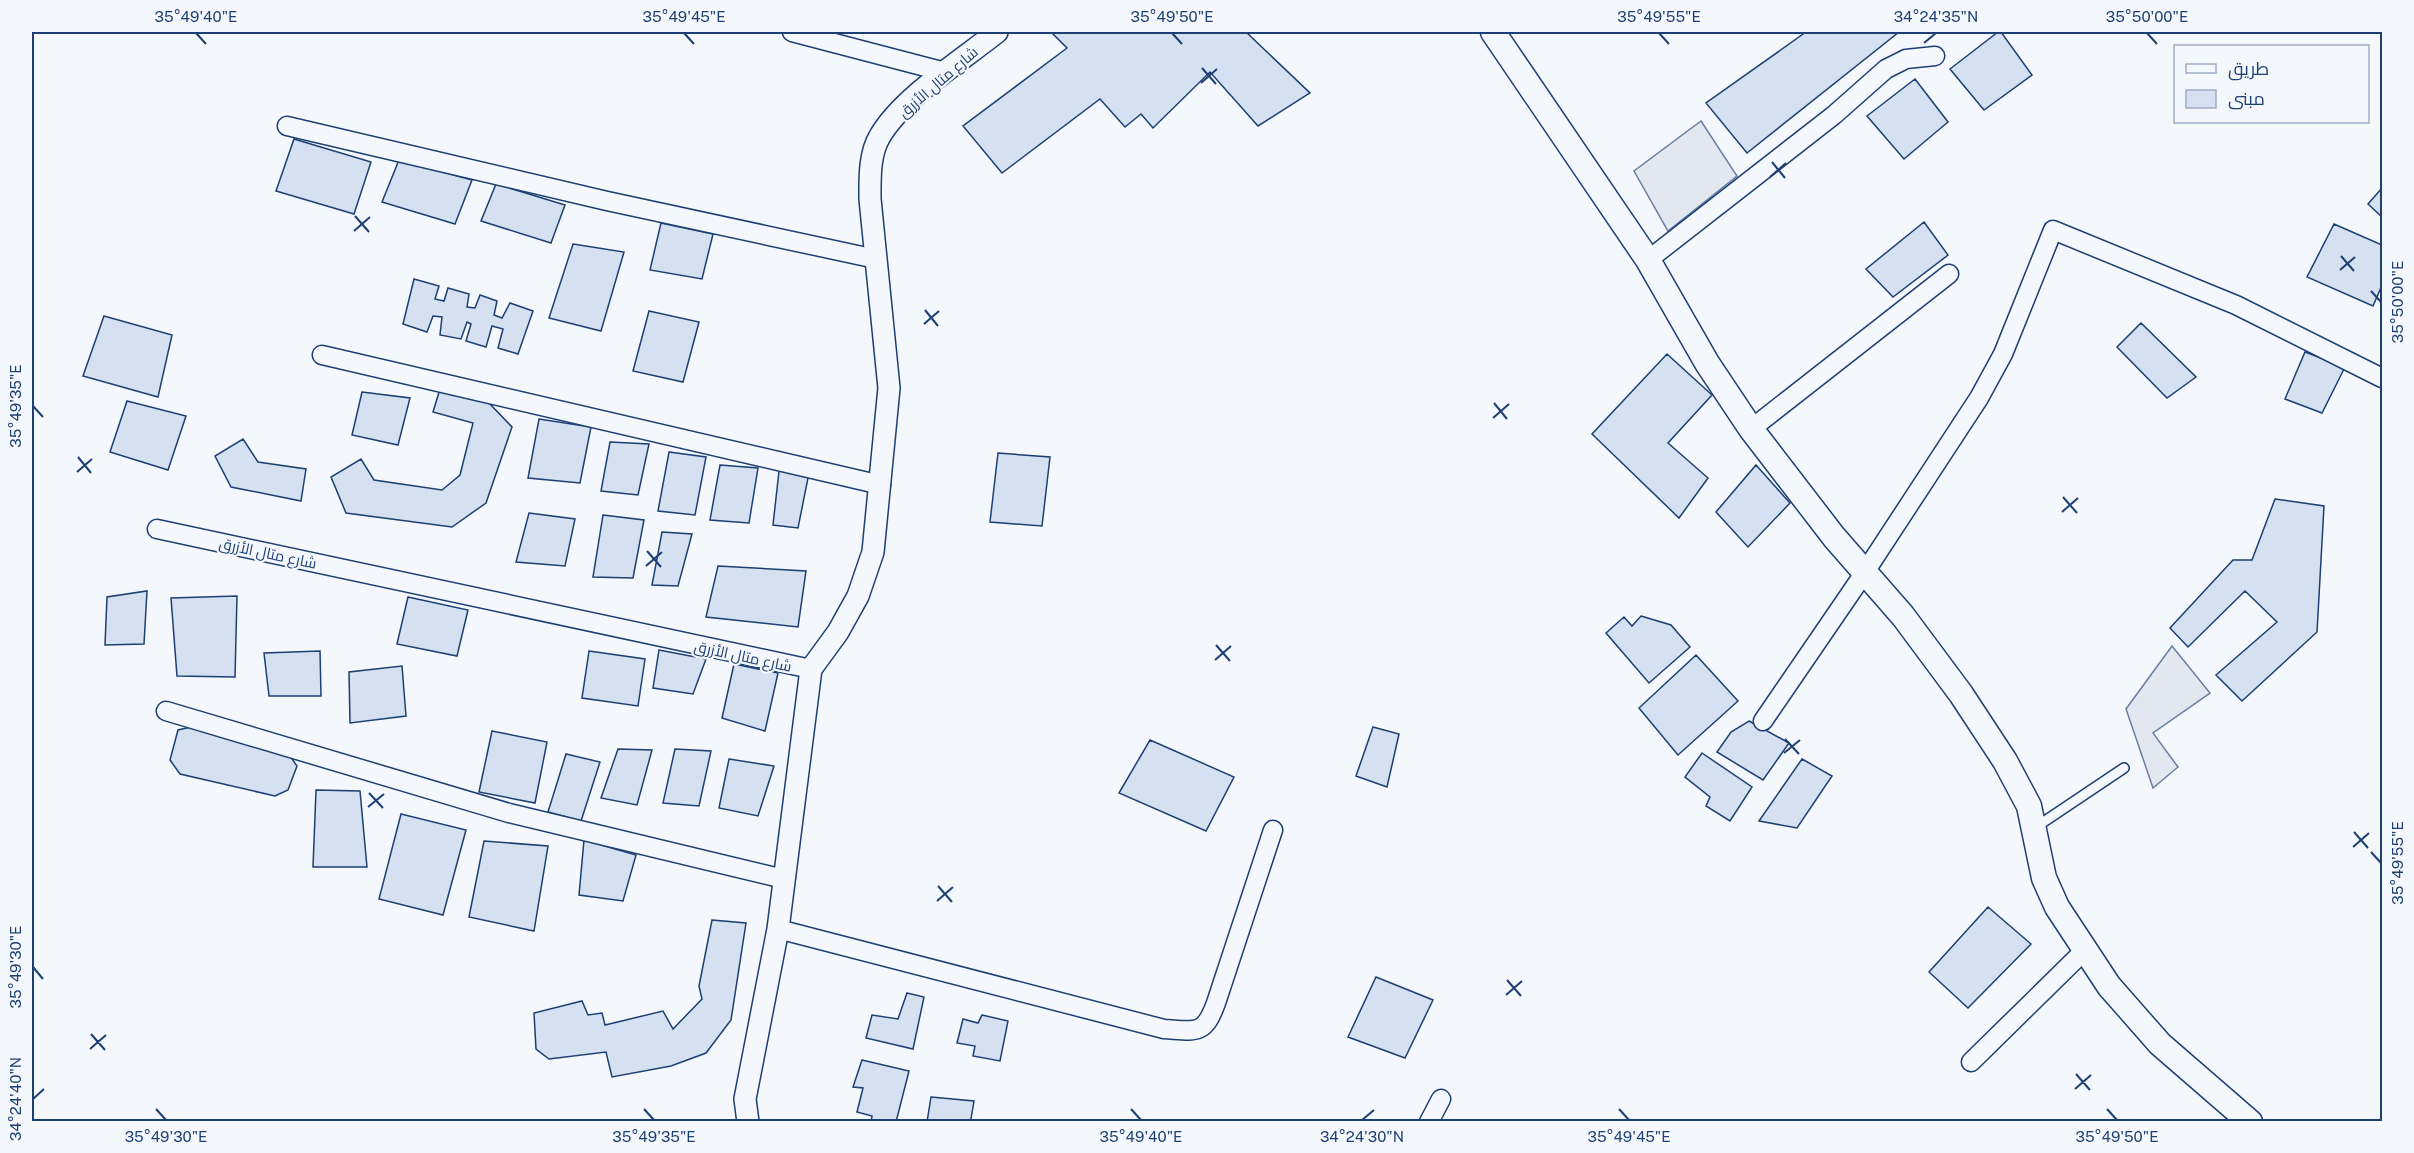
<svg xmlns="http://www.w3.org/2000/svg" width="2414" height="1153" font-family="'Public Sans',Cairo,sans-serif">
  <rect width="100%" height="100%" fill="#f4f7fb"/>
  <!-- parking -->
  <path fill="#e3e8f0" stroke="#687fa3" stroke-width="1.5" d="M1701,121L1737,176L1668,231L1634,171Z
    M2172,646L2210,693L2153,733L2178,767L2153,788L2126,709Z"/>
  <!-- building -->
  <path fill="#d5e0f0" stroke="#1d3f73" stroke-width="1.5" d="M1051,32H1246L1310,93L1258,126L1210,72L1153,128L1141,114L1125,127L1100,99L1002,173L963,126L1067,48Z
    M1806,32H1899L1747,153L1706,103Z
    M1998,32H2001L2032,75L1984,110L1950,69Z
    M1915,79L1948,122L1904,159L1867,116Z
    M294,139L371,162L354,214L276,191Z
    M399,160L472,180L455,224L382,202Z
    M496,184L565,205L551,243L481,221Z
    M2382,188V217L2368,204Z
    M1924,222L1948,255L1893,297L1866,269Z
    M661,223L713,234L702,279L650,270Z
    M2334,224L2382,245V285L2373,306L2307,277Z
    M573,244L624,252L601,331L549,318Z
    M414,279L439,286L435,299L444,301L448,288L469,294L467,307L475,308L480,295L497,301L494,315L502,318L510,303L533,311L518,354L498,348L503,329L492,326L486,347L466,341L471,324L467,322L461,339L440,335L442,317L433,316L427,332L403,324Z
    M649,311L699,322L683,382L633,371Z
    M104,316L172,335L158,397L83,376Z
    M2141,323L2196,377L2167,398L2117,347Z
    M2305,352L2345,367L2322,413L2285,399Z
    M1667,354L1712,395L1668,443L1708,478L1679,518L1592,434Z
    M440,389L487,401L512,427L486,503L452,527L346,513L331,477L361,459L374,480L442,490L460,475L473,423L433,412Z
    M362,392L410,398L398,445L352,435Z
    M127,401L186,416L168,470L110,452Z
    M539,419L591,427L580,483L528,478Z
    M243,439L258,462L306,469L301,501L231,487L215,456Z
    M610,442L649,444L638,495L601,491Z
    M669,452L706,457L695,515L658,511Z
    M998,453L1050,457L1042,526L990,522Z
    M720,465L758,468L749,523L710,520Z
    M1756,465L1790,503L1748,547L1716,512Z
    M779,471L809,473L798,528L773,525Z
    M2275,499L2324,506L2317,632L2242,701L2216,675L2277,622L2245,591L2188,647L2170,628L2233,560H2252Z
    M529,513L575,519L565,566L516,562Z
    M603,515L644,520L633,578L593,577Z
    M662,532L692,534L678,586L652,585Z
    M718,566L806,571L798,627L706,617Z
    M147,591L144,644L105,645L107,597Z
    M237,596L235,677L177,676L171,598Z
    M408,597L468,610L457,656L397,644Z
    M1641,616L1671,625L1690,647L1649,683L1606,633L1624,617L1632,626Z
    M659,650L706,659L693,694L653,688Z
    M320,651L321,696H269L264,653Z
    M589,651L645,659L638,706L582,698Z
    M1696,655L1738,701L1678,755L1639,708Z
    M734,664L778,673L765,731L722,718Z
    M402,666L406,716L350,723L349,672Z
    M1749,721L1789,743L1763,780L1717,752L1731,732Z
    M191,727L290,756L297,766L288,790L275,796L180,774L170,760L178,730Z
    M1373,727L1399,734L1387,787L1356,776Z
    M492,731L547,742L535,803L479,792Z
    M1150,740L1234,777L1206,831L1119,793Z
    M618,749L652,750L637,805L601,798Z
    M675,749L711,751L699,806L663,803Z
    M1702,753L1752,787L1730,821L1706,806L1710,797L1685,777Z
    M566,754L600,762L581,821L548,812Z
    M729,759L774,766L758,816L719,808Z
    M1802,759L1832,776L1797,828L1759,821Z
    M316,790L360,791L367,867H313Z
    M401,814L466,830L443,915L379,899Z
    M584,840L636,855L623,901L579,895Z
    M484,841L548,846L534,931L469,917Z
    M1988,907L2031,944L1968,1008L1929,972Z
    M712,920L746,923L731,1020L706,1053L671,1066L612,1077L606,1052L549,1059L536,1049L534,1013L582,1001L588,1015L602,1013L605,1025L663,1011L673,1029L702,999L699,986Z
    M1376,977L1433,1000L1405,1058L1348,1037Z
    M907,993L924,997L913,1049L866,1038L872,1015L898,1019Z
    M982,1015L1008,1021L1000,1061L973,1056L975,1046L957,1043L963,1019L978,1023Z
    M862,1060L909,1071L896,1122H871L872,1116L857,1112L863,1088L853,1087Z
    M931,1097L974,1101L971,1119L976,1122H927Z"/>
  <g fill="none" stroke-linecap="round" stroke-linejoin="round">
    <defs>
      <path id="service" d="M2036,827L2124,768"/>
      <path id="minor" d="M792,32L945,72
        M287,126L607,201L876,259
        M1648,260L1834,115L1886,69L1906,59L1935,56
        M322,355L881,485
        M1751,429L1949,274
        M157,529L811,669
        M166,711L509,813L784,879
        M1763,721L1865,572L1979,398L2003,354L2053,230L2236,305L2382,378
        M778,929L1164,1029C1196,1031 1204,1036 1216,1003L1273,830
        M1971,1062L2085,950
        M1429,1122L1441,1099"/>
      <path id="tertiary" d="M748,1122L745,1099L778,929L811,669L838,632L858,596L873,552L889,388L870,199C870,179 869,154 880,136C902,98 962,60 997,32"/>
      <path id="secondary" d="M1493,32L1648,260L1707,363L1751,429L1834,537L1903,616L1961,694L2005,761L2029,806L2044,878L2057,907L2109,986L2160,1044L2250,1122"/>
    </defs>
    <!-- service casing -->
    <use href="#service" stroke="#1d3f73" stroke-width="12"/>
    <!-- minor casing -->
    <use href="#minor" stroke="#1d3f73" stroke-width="21"/>
    <!-- tertiary casing -->
    <use href="#tertiary" stroke="#1d3f73" stroke-width="24"/>
    <!-- secondary casing -->
    <use href="#secondary" stroke="#1d3f73" stroke-width="27"/>
    <!-- service -->
    <use href="#service" stroke="#f4f7fb" stroke-width="9"/>
    <!-- minor -->
    <use href="#minor" stroke="#f4f7fb" stroke-width="18"/>
    <!-- tertiary -->
    <use href="#tertiary" stroke="#f4f7fb" stroke-width="21"/>
    <!-- secondary -->
    <use href="#secondary" stroke="#f4f7fb" stroke-width="24"/>
  </g>
  <!-- ticks -->
  <path fill="none" stroke="#1d3f73" stroke-width="2" d="M196,33L206,44M684,33L694,44M1172,33L1182,44M1659,33L1669,44M2147,33L2157,44M1924,43L1936,33M1202,68L1216,84M1201,83L1217,69M1772,162L1785,178M1770,177L1786,163M355,216L369,232M354,231L370,217M2341,256L2354,271M2340,270L2355,257M2371,291L2381,302M925,310L938,326M924,324L939,311M1494,403L1507,419M33,406L43,417M1493,418L1509,404M78,457L91,473M77,472L92,459M2063,497L2077,513M2062,512L2078,498M647,551L661,567M646,566L662,552M1216,645L1230,661M1215,660L1231,646M1785,739L1799,754M1784,753L1800,740M369,793L383,808M368,807L384,794M2354,832L2368,848M2353,847L2369,833M2371,852L2381,863M938,886L952,902M937,901L953,887M33,967L43,979M1507,980L1521,996M1506,995L1522,981M91,1034L105,1050M90,1049L106,1035M2076,1074L2090,1090M2075,1089L2091,1075M33,1099L44,1089M156,1109L166,1120M644,1109L654,1120M1131,1109L1141,1120M1619,1109L1629,1120M2107,1109L2117,1120M1362,1120L1374,1110"/>
  <g text-anchor="middle" dominant-baseline="central" stroke-width="4.5" stroke-linejoin="round" paint-order="stroke">
    <!-- street labels -->
    <g font-size="15" fill="#1d3f73" stroke="#f4f7fb">
      <text transform="translate(938 82) rotate(-41)">شارع متال الأزرق</text>
      <text transform="translate(268 553) rotate(12)">شارع متال الأزرق</text>
      <text transform="translate(743 656) rotate(12)">شارع متال الأزرق</text>
    </g>
  </g>
  <!-- border -->
  <rect width="2414" height="1153" fill="none" stroke="#f4f7fb" stroke-width="66"/>
  <!-- legend -->
  <rect x="2174" y="45" width="195" height="78" fill="#f4f7fb" stroke="#9eadc5" stroke-width="1.5"/>
  <rect x="2186" y="64" width="30" height="9" fill="#f4f7fb" stroke="#9eadc5" stroke-width="1.5"/>
  <text x="2228" y="75" font-size="18" fill="#1d3f73">طريق</text>
  <rect x="2186" y="90" width="30" height="18" fill="#d5e0f0" stroke="#9eadc5" stroke-width="1.5"/>
  <text x="2228" y="105" font-size="18" fill="#1d3f73">مبنى</text>
  <rect x="33" y="33" width="2348" height="1087" fill="none" stroke="#1d3f73" stroke-width="2"/>
  <g font-size="15" text-anchor="middle" fill="#1d3f73">
    <text x="196" y="22">35°49'40"E</text>
    <text x="684" y="22">35°49'45"E</text>
    <text x="1172" y="22">35°49'50"E</text>
    <text x="1659" y="22">35°49'55"E</text>
    <text x="1936" y="22">34°24'35"N</text>
    <text x="2147" y="22">35°50'00"E</text>
    <text transform="translate(2398 302) rotate(-90)" y="5">35°50'00"E</text>
    <text transform="translate(16 406) rotate(-90)" y="5">35°49'35"E</text>
    <text transform="translate(2398 863) rotate(-90)" y="5">35°49'55"E</text>
    <text transform="translate(16 967) rotate(-90)" y="5">35°49'30"E</text>
    <text transform="translate(16 1099) rotate(-90)" y="5">34°24'40"N</text>
    <text x="166" y="1142">35°49'30"E</text>
    <text x="654" y="1142">35°49'35"E</text>
    <text x="1141" y="1142">35°49'40"E</text>
    <text x="1362" y="1142">34°24'30"N</text>
    <text x="1629" y="1142">35°49'45"E</text>
    <text x="2117" y="1142">35°49'50"E</text>
  </g>
</svg>
